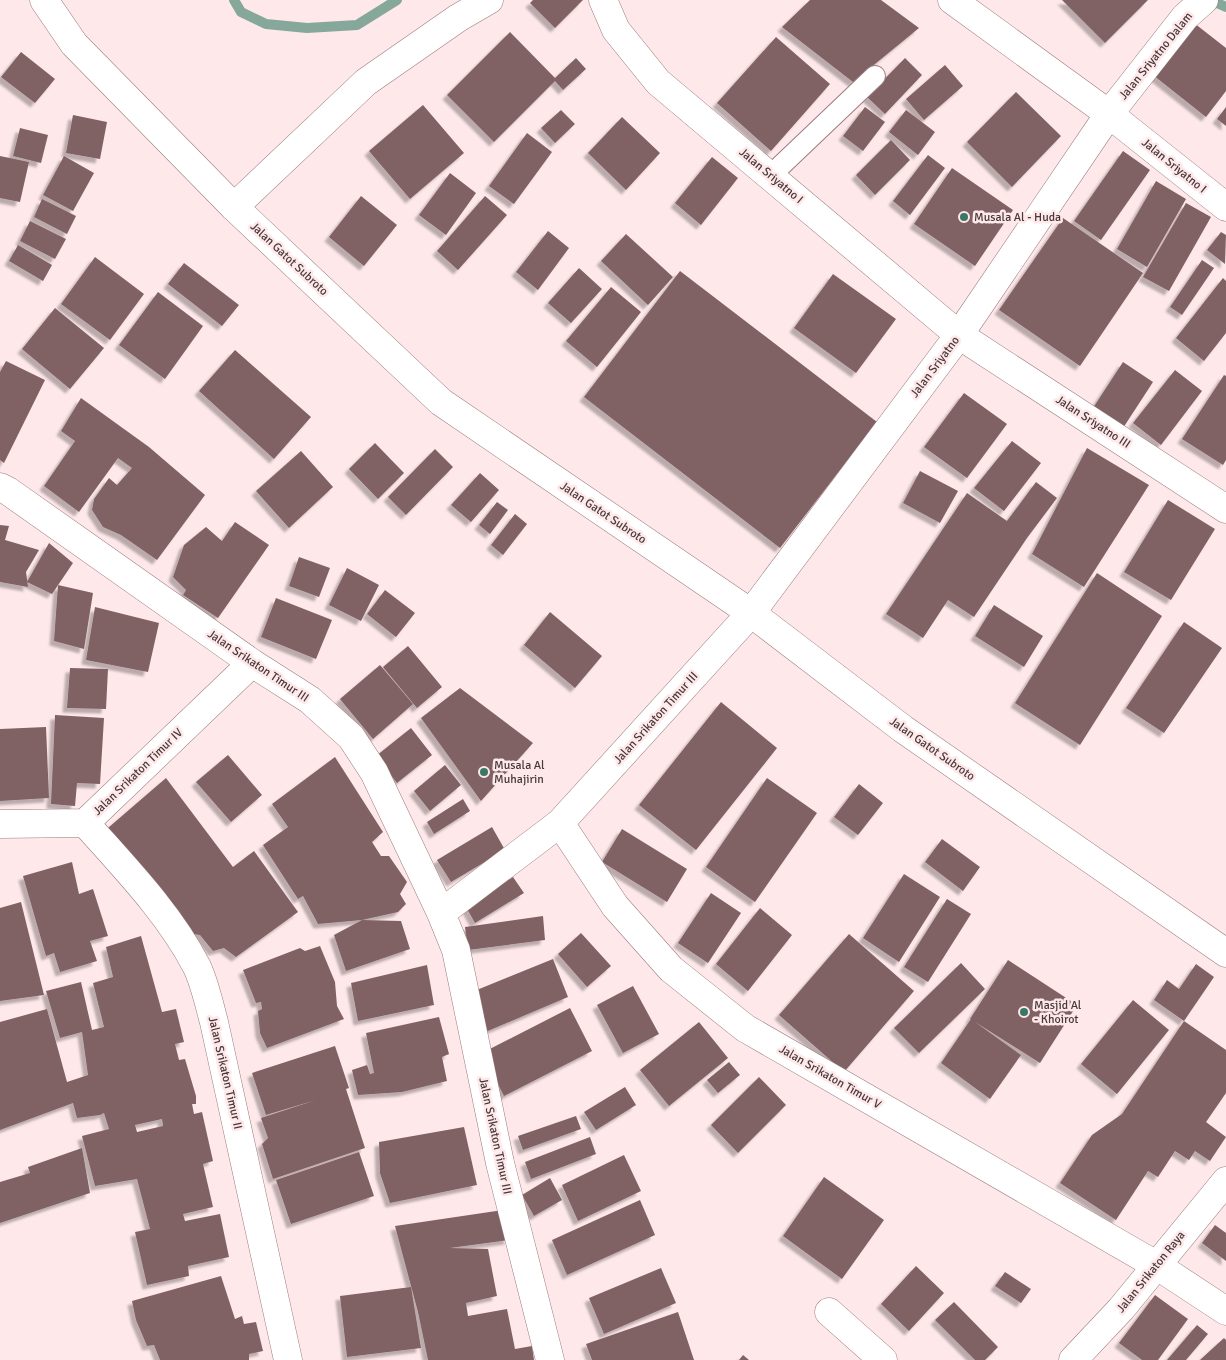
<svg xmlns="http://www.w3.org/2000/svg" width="1226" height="1360" font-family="Signika,sans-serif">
  <defs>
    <filter id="shadow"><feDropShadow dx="-4.5" dy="4.5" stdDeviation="1" flood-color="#0004"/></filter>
  </defs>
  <rect width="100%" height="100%" fill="#fee8ea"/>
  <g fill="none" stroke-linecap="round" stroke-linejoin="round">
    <!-- stream -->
    <path stroke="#85a89a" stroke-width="10" d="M234,0L241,12L266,24L307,28L357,25L397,0
      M1210,0L1226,7"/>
  </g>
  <!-- building -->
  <path fill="#806265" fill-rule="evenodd" filter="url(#shadow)" d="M533,0H583L555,28L530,3Z
    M810,0H881L919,28L853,82L782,27Z
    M1062,0H1148L1105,43Z
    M1194,23L1226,48V91L1206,117L1153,75Z
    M510,32L555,78L576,58L586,69L563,90L555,81L494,142L447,95Z
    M776,37L830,84L771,151L717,103Z
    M21,52L55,79L35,103L1,77Z
    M905,58L922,75L885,114L867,97Z
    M945,65L963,86L924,120L906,99Z
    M1016,92L1061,136L1012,187L967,142Z
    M423,105L464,153L410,199L369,151Z
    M865,107L885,122L863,151L843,136Z
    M1226,107V126L1217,119Z
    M561,110L575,124L555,143L541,128Z
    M906,110L935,132L918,155L889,132Z
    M73,115L107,122L100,159L66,153Z
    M622,117L660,153L626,190L588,153Z
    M20,128L48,135L41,163L13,156Z
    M527,133L552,152L514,204L489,186Z
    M891,140L910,160L875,195L856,175Z
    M1123,151L1150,170L1101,240L1074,221Z
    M928,155L945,168L910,215L893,201Z
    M0,156L29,162L20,202L0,198Z
    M64,156L94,173L73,211L43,195Z
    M712,157L738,178L701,225L675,203Z
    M952,168L1013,210L975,266L914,224Z
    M450,173L476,193L446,235L419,215Z
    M1156,181L1186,199L1147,267L1117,249Z
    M361,196L397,225L364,266L329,237Z
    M485,196L507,215L458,270L437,251Z
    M42,199L76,216L67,234L34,217Z
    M1186,203L1211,217L1169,291L1143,277Z
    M1063,218L1143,273L1080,366L999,310Z
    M30,221L66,239L55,259L20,241Z
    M548,231L569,248L538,290L516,272Z
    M1221,232L1226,235L1225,264L1207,250Z
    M626,234L673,277L648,305L601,261Z
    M18,245L52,265L43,281L9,261Z
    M95,257L144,294L110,340L61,304Z
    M1202,260L1214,268L1182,315L1170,307Z
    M184,263L239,305L222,326L168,284Z
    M579,268L602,289L571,323L548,303Z
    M680,271L877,422L780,548L584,397Z
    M833,274L896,319L856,373L794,328Z
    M1223,278L1226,281V333L1204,361L1176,338Z
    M611,287L641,312L597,367L566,341Z
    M158,292L203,326L165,379L119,345Z
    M55,308L104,348L70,389L22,349Z
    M235,350L311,417L274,459L199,391Z
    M6,361L45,380L4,463L0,460V372Z
    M1123,362L1153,382L1123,428L1093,408Z
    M1175,370L1202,391L1161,445L1133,423Z
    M1224,375L1226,376V460L1223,465L1182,439Z
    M964,393L1007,424L967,478L924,447Z
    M81,398L149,447L205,495L157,560L121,535L103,527L92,510L94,499L109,478L117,485L132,468L118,458L79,512L44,486L75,441L61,431Z
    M1012,441L1041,463L1004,511L974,488Z
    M375,443L404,473L378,499L349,469Z
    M1087,448L1149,485L1084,587L1032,554Z
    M435,449L453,467L406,515L388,497Z
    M301,451L333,487L289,528L256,491Z
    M920,471L958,491L940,523L903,503Z
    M480,473L499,490L471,522L451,505Z
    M1036,482L1057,498L1027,538L974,617L948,600L923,638L886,614L967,493L1007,521Z
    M1168,500L1215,529L1171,600L1124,572Z
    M497,502L508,510L490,534L479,525Z
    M515,514L527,524L503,555L491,545Z
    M235,522L269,545L218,618L183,595L186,590L173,577L184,545L206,527L222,541Z
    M0,525L9,526L5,540L39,550L26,572L28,587L0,582Z
    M49,543L73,563L52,594L27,582Z
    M299,557L330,568L319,597L289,586Z
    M347,568L379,585L361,621L329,605Z
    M1097,573L1162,616L1080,745L1015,703Z
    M58,585L93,593L84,649L54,641Z
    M385,590L415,613L396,637L367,614Z
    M276,598L332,620L316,659L261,637Z
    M994,605L1043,636L1024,667L975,636Z
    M95,607L159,623L148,672L86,660Z
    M550,612L602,656L575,688L524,645Z
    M1184,622L1222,648L1164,733L1126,708Z
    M408,646L442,687L417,708L383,667Z
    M380,665L413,704L373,739L340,699Z
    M70,668L108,669L106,709L67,708Z
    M460,688L533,743L481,801L421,718Z
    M721,702L777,748L696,850L639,805Z
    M55,715L104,718L100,784L77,783L75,806L51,804Z
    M46,727L49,798L0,801V729Z
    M411,728L432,755L397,783L376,756Z
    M228,755L262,795L231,822L196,782Z
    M335,757L383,832L372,842L381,856H389L407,882L400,894L406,904L398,912L362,920L318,924L303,896L298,899L263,845L288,827L272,804Z
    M445,765L461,785L430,811L414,791Z
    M166,778L233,867L254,851L298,912L236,957L224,948L213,951L200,935L193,934L108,828Z
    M767,778L817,813L755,902L706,867Z
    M859,784L883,803L858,835L834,817Z
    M463,799L470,811L434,834L427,822Z
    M492,827L505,850L451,882L437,860Z
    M622,829L687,869L667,902L602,862Z
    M942,839L980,867L963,891L925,862Z
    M72,862L79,894L93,889L108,936L90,941L97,961L60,972L54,953L46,956L23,876Z
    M904,874L940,897L899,962L863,938Z
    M513,877L524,893L475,923L466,907Z
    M711,893L741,913L708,963L678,943Z
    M947,899L971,914L928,982L904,967Z
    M21,902L44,995L0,1001V908Z
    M760,908L792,935L748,991L716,964Z
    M543,916L545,940L468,950L465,927Z
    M362,920L401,921L410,949L346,971L334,935Z
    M581,933L611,966L587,987L558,954Z
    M849,934L914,991L844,1072L779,1015Z
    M141,936L162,1012L176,1009L184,1042L175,1044L179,1060L185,1059L196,1096V1104H192L194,1114L202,1112L213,1161L203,1164L213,1207L183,1214L185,1221L220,1214L229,1257L188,1266L189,1276L147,1285L135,1232L150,1229L137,1179L95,1186L82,1136L109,1129L104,1113L100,1115L77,1118L73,1103L0,1130V1022L47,1009L67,1082L88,1075L82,1032L60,1038L46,991L81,982L92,1030L104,1027L93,983L113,977L106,947ZM162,1119L163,1126L137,1132L135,1125Z
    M320,946L335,982L337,1006L344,1019L267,1048L260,1033L258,1011L262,1009L261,1002L256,1003L243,970L300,948L305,951Z
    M553,959L568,997L483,1033L467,994Z
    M1008,960L1077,1005L1040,1063L975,1022L1021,1055L990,1099L941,1063L971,1019H970Z
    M961,963L985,989L919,1053L894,1028Z
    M1196,964L1214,977L1184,1021L1154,1000L1167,980L1179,989Z
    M427,965L434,1005L358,1021L351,983Z
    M633,986L659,1034L623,1053L597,1005Z
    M1133,1000L1169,1030L1117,1094L1081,1064Z
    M570,1008L592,1051L504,1096L482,1053Z
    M439,1017L449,1054L442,1057L447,1081L402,1092L358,1095L352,1070L367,1065L370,1074L374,1073L366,1033Z
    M1184,1021L1226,1050V1093L1206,1122L1226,1137L1210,1161L1195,1151L1189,1160L1175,1151L1158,1177L1148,1171L1116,1220L1060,1183L1092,1135L1122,1114Z
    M699,1022L728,1058L669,1106L640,1070Z
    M335,1046L349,1088L346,1089L365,1148L273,1179L262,1144L268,1138L261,1118L316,1100L266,1115L252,1073Z
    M729,1062L740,1075L718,1093L707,1080Z
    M759,1077L786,1105L738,1153L711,1125Z
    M625,1087L636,1105L596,1130L584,1112Z
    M576,1116L581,1129L523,1150L518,1136Z
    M464,1127L477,1185L390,1203L380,1173L379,1142Z
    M590,1137L596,1154L531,1179L525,1162Z
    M82,1148L90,1193L0,1223V1182L30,1173L28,1167Z
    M359,1152L374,1196L291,1224L276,1180Z
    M624,1155L641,1191L578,1221L562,1185Z
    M824,1177L884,1220L842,1279L783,1236Z
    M550,1178L562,1200L534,1216L522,1195Z
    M640,1200L655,1235L567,1275L552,1240Z
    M503,1210L509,1240L450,1248L488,1249L497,1296L466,1303L468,1316L507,1309L515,1349L532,1346L534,1360H428L418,1312L395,1226Z
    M1215,1225L1226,1233V1261L1202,1243Z
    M916,1266L944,1293L909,1331L881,1304Z
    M661,1268L676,1303L604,1334L589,1298Z
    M1005,1272L1031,1289L1021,1303L995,1286Z
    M221,1276L235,1319L242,1316L244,1324L256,1322L263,1351L249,1354V1360H160L154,1345L147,1346L136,1320L132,1301Z
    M411,1287L421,1348L347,1357L340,1296Z
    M1155,1295L1188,1319L1158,1360H1142L1119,1343Z
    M954,1302L998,1347L985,1360H975L935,1320Z
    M678,1312L694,1360H592L586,1344Z
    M1197,1325L1208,1334L1186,1360H1167Z
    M1224,1338L1226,1340V1360H1200Z
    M743,1355L749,1360H739Z"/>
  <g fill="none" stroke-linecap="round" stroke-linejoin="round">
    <defs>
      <path id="lane" d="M770,176L875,76"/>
      <path id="street" d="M603,0L616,30L658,82L959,335L1226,509
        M952,0L1109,114L1226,207
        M234,207L366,82L458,18L489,0
        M0,487L8,491L252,663L310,700L351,737L374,772L441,913L456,950L500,1163L550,1360
        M85,823C125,868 169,913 197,967C205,984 209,1004 214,1022L288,1360
        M560,823L615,906L671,969L745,1028L1156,1265L1226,1311
        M0,824L85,823L252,663
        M441,913L560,823L751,613L959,335L1109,114L1185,17L1204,0
        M829,1312L883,1360"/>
      <path id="secondary" d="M44,0L74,44L234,207L441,402L751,613L903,729L1226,953
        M1073,1360L1121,1309L1226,1181"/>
    </defs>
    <!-- lane casing -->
    <use href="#lane" stroke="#9b7c7f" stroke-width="22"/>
    <!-- street casing -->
    <use href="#street" stroke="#9b7c7f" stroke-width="29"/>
    <!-- secondary casing -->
    <use href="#secondary" stroke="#9b7c7f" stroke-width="29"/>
    <!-- lane -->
    <use href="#lane" stroke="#fff" stroke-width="20"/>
    <!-- street -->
    <use href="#street" stroke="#fff" stroke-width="28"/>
    <!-- secondary -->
    <use href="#secondary" stroke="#fff" stroke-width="28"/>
  </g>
  <!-- markers -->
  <g fill="#3a7764" stroke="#fee8ea" stroke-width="2">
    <circle cx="964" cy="217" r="5"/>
    <circle cx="484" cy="772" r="5"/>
    <circle cx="1024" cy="1012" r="5"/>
  </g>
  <g text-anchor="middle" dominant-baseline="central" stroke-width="5" stroke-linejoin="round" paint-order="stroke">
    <!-- street labels -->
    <g font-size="12" fill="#47393a" stroke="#fee8ea">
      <text transform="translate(1156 56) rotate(-51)">Jalan Sriyatno Dalam</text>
      <text transform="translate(1174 166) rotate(39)">Jalan Sriyatno I</text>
      <text transform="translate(771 176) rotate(40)">Jalan Sriyatno I</text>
      <text transform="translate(289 259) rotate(43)">Jalan Gatot Subroto</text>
      <text transform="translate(935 367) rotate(-53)">Jalan Sriyatno</text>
      <text transform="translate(1093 422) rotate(33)">Jalan Sriyatno III</text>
      <text transform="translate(603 513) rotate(34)">Jalan Gatot Subroto</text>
      <text transform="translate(258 666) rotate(34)">Jalan Srikaton Timur III</text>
      <text transform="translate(656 718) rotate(-48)">Jalan Srikaton Timur III</text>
      <text transform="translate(932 749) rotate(35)">Jalan Gatot Subroto</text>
      <text transform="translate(138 772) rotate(-44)">Jalan Srikaton Timur IV</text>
      <text transform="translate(225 1073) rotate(77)">Jalan Srikaton Timur II</text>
      <text transform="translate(830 1077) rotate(30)">Jalan Srikaton Timur V</text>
      <text transform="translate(495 1136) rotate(78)">Jalan Srikaton Timur III</text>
      <text transform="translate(1151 1272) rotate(-51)">Jalan Srikaton Raya</text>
    </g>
    <!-- poi labels -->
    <g font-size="12" fill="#47393a" stroke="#fee8ea" text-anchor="start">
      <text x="974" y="217">Musala Al - Huda</text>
      <text x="494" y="765">Musala Al<tspan x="494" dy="14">Muhajirin</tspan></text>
      <text x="1034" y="1005">Masjid Al<tspan x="1034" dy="14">- Khoirot</tspan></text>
    </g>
  </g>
</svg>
